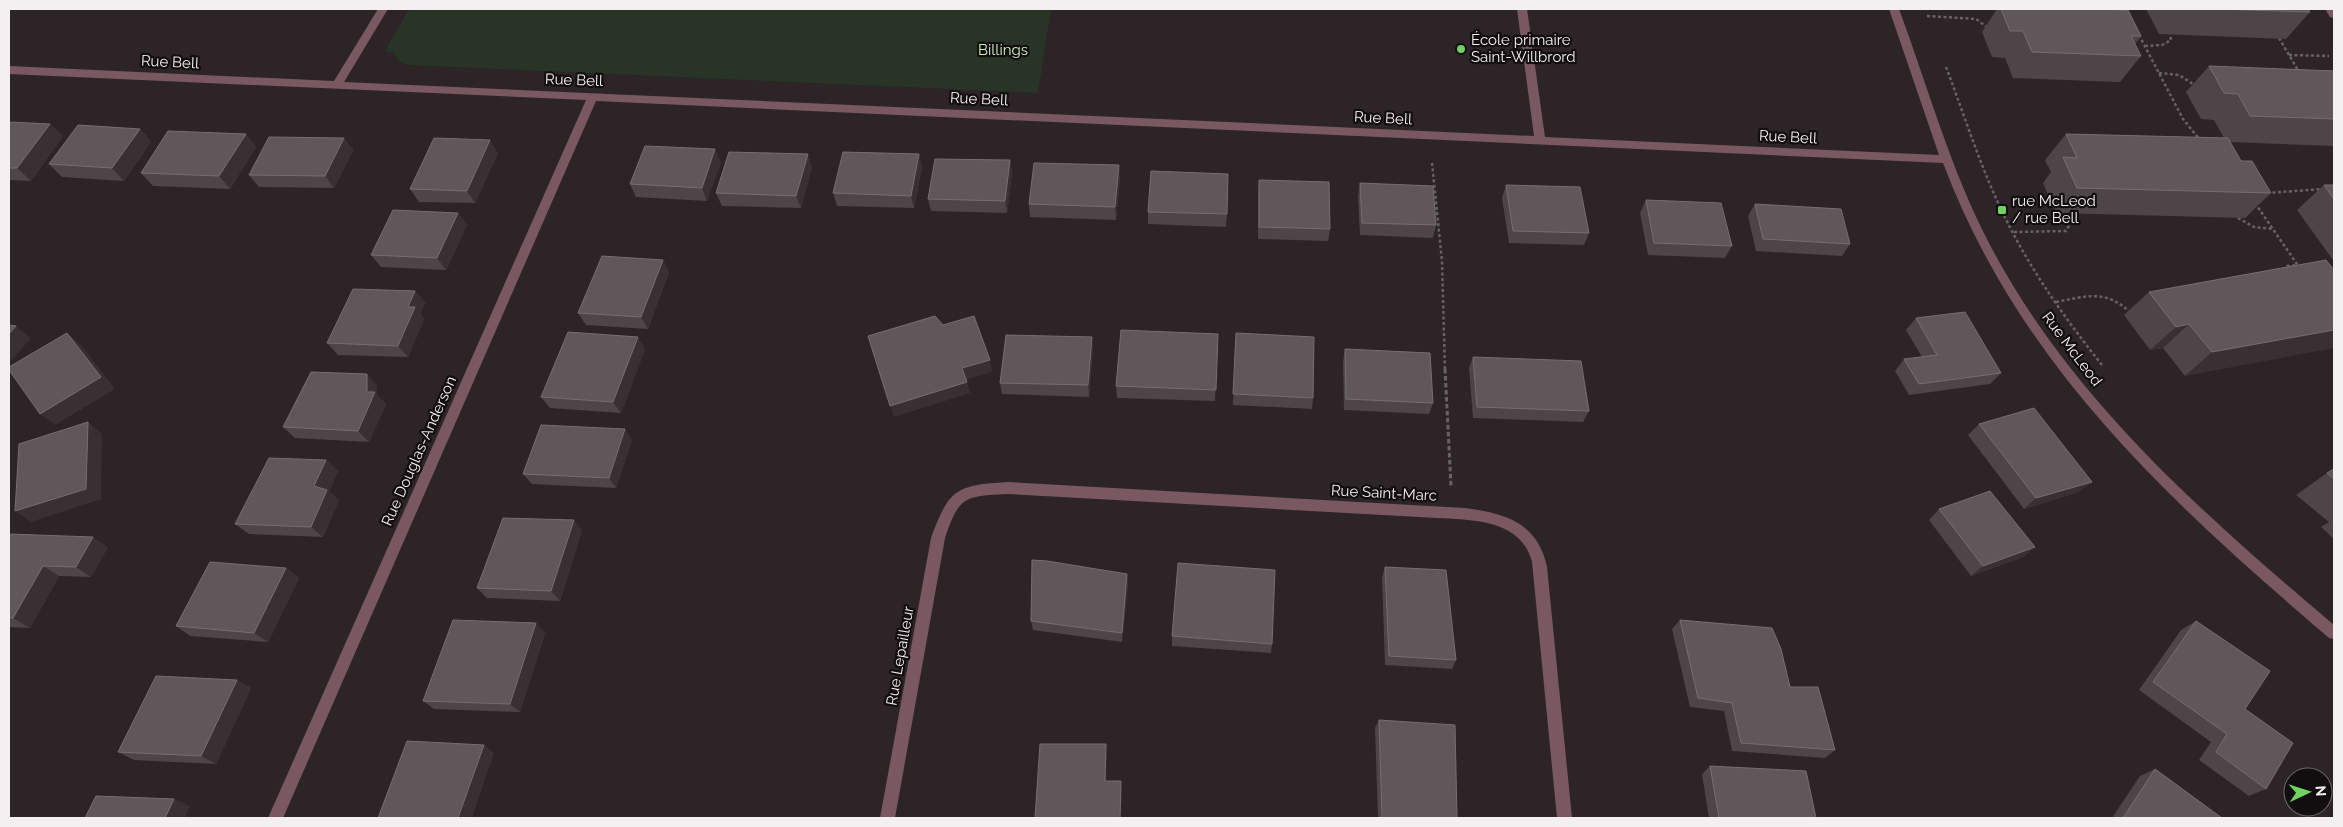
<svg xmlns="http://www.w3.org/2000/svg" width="2343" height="827" font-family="Raleway,sans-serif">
  <rect width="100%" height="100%" fill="#2c2426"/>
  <!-- green -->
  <path fill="#283426" d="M409,9H1051L1038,93L408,65L400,62L393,52L386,53L388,45Z"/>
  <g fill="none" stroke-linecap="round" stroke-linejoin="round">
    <!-- path-far1 -->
    <path stroke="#696264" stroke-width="2.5" stroke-dasharray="3 2.5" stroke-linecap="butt" d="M1927,16L1976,19L1988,28
      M2139,35L2183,119L2200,140
      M2279,38L2299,72
      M2145,46L2162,45L2171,40L2170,34
      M2289,55L2329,56
      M1946,67C1964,114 1979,163 2001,209C2027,265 2063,316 2102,365
      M2159,73L2179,75L2196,86
      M1432,163L1442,261L1445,371
      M2267,193L2323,189
      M2255,203L2299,267
      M2238,218L2254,227L2273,229
      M2014,232L2066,231L2070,224L2067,213
      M2283,270L2287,266L2297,265
      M2056,302C2087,296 2106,289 2131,313"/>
    <!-- path -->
    <path stroke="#696264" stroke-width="3" stroke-dasharray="4.5 2.5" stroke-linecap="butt" d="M1445,369L1451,486"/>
    <!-- minor -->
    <path fill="#7a5862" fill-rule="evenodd" d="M378,9H388L344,82L1534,136L1517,9H1527L1545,137L1939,155L1889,9H1899C1928,87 1950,168 1989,243C2069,397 2204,515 2334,625V639L2329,638C2168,500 2020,366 1943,163L596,101L283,818H268L586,100L9,74V66L334,81Z
      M2325,9H2334V18L2330,17Z
      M1008,482L1465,508C1505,513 1538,523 1547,567L1572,818H1557L1532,562C1521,519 1472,520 1437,518L1008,494C965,496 959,496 945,538L895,818H880L931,538C949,489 956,485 1008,482Z"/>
  </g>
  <!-- wall -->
  <path fill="#4d4547" d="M1997,9H2090L2141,36L2135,44L2141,56L2120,82L2013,78L2005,58L1992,57L1982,32Z
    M2146,9H2308L2310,12L2286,39L2159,34Z
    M2209,66L2334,71V146L2230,142L2241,161L2271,193L2245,218L2056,213L2043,183L2051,172L2045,160L2066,134L2224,138L2214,120L2201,119L2186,92Z
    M9,122L50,124L63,136L31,181L9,180Z
    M140,129L151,142L124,181L62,177L49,164Z
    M246,134L256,147L230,189L153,186L141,173Z
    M344,138L353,150L334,188L259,187L249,175Z
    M498,153L475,203L419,202L410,189Z
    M919,154L922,167L914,208L837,206L833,193Z
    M1010,160L1012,173L1007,213L931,211L928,199Z
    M721,162L707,201L636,197L630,184Z
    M812,167L801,208L722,206L716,193Z
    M1120,178L1116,220L1030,217L1029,204Z
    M1259,180L1330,229L1328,241L1258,239V192Z
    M1360,183L1436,225L1433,238L1360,235L1358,196Z
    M1506,185L1589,233L1584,245L1509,243L1502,198Z
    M2324,185H2334V260H2333L2297,210Z
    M1646,200L1732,246L1725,258L1648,255L1640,213Z
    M1755,204L1850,244L1842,256L1756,251L1748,216Z
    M1148,212L1227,214L1226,227L1148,224Z
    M458,213L467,225L446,270L381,267L371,255Z
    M663,260L669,272L648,329L586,325L578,313Z
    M2326,260L2185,376L2163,348L2150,350L2124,315L2149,292Z
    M415,291L425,303L420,313L424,319L408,357L338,355L327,343Z
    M1916,318L2001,373L1990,384L1909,395L1895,371L1904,359L1922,357L1906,330Z
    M1218,334L1215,401L1117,398L1116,386Z
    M1235,344L1313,398L1312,409L1233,405Z
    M1093,348L1089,397L1002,394L1000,383Z
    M645,349L621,413L550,408L541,397Z
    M1345,349L1433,403L1429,414L1344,410L1343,361Z
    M1473,357L1589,411L1583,422L1473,418L1469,368Z
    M377,385V395L386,404L369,442L295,438L283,427Z
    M1979,424L2079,492L2024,509L1968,435Z
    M632,440L616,488L532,484L523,474Z
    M326,460L338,471L329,491L339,500L323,537L249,534L235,524Z
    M2334,468V539L2321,527L2329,522L2296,495Z
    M1939,509L2035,547L2023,557L1971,576L1929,520Z
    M582,530L560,601L487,598L477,588Z
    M9,534L108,547L91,577L59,576L30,628L9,627Z
    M1385,567L1456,660L1452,669L1385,665L1382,577Z
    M286,568L299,578L268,642L190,636L176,626Z
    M1128,583L1122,642L1033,630L1031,621Z
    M1680,620L1790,687L1835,750L1825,758L1732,751L1724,711L1690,707L1672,629Z
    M2196,621L2245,709L2266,789L2249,796L2199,760L2211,742L2139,690L2181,630Z
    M545,633L520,712L434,709L423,701Z
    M1172,636L1272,644L1271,653L1172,646Z
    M237,680L251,688L216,764L134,760L118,752Z
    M1379,720L1457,818H1378L1375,728Z
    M1710,766L1816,818H1709L1702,774Z
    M2155,769L2222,818H2112L2140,776Z"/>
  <!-- shaded-wall -->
  <path fill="#383032" d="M50,124L63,136L31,181L17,168Z
    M140,129L151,142L124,181L112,168Z
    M246,134L256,147L230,189L219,176Z
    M344,138L353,150L334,188L325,176Z
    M490,140L498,153L475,203L467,191Z
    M715,149L721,162L707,201L702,188Z
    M808,154L812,167L801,208L796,196Z
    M919,154L922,167L914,208L911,196Z
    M1010,160L1012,173L1007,213L1005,201Z
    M1119,165L1120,178L1116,220L1115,207Z
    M458,213L467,225L446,270L437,258Z
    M663,260L669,272L648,329L641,317Z
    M415,291L425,303L420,313L424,319L408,357L398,346L408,307Z
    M2189,324L2163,348L2150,350L2176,327Z
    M16,326L31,338L9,363V334Z
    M2334,330V348L2185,376L2212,352Z
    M67,333L81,345L115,389L55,425L40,414Z
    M638,337L645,349L621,413L613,402Z
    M1092,337L1093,348L1089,397L1088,385Z
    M990,360L992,372L965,380L962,368Z
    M367,374L377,385V395L386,404L369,442L358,431L367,392Z
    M967,382L970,393L894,417L890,406Z
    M88,422L102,434L101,499L31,522L15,511Z
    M625,429L632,440L616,488L609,478Z
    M326,460L338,471L329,491L339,500L323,537L311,527L314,486Z
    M2092,482L2079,492L2024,509L2036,498Z
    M574,520L582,530L560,601L551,591Z
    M93,537L108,547L91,577L76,567Z
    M2035,547L2023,557L1971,576L1983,566Z
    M43,566L59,576L30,628L13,618Z
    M286,568L299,578L268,642L254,633Z
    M1127,574L1128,583L1122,642V633Z
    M536,623L545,633L520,712L510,704Z
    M237,680L251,688L216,764L201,756Z
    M1106,744L1107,752L1106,788L1105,781Z
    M484,745L494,753L472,818H458Z
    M1121,781L1122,788L1121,818H1120Z
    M174,799L190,806L185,818H165Z"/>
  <!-- building -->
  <path fill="#5f5759" stroke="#766f71" d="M2001,9H2090L2128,10L2141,36H2131L2141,56L2032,52L2023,31H2010Z
    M2217,9H2308L2310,12Z
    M2209,66L2334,71V119L2250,116L2238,94L2224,93Z
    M9,122L50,124L17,168H9Z
    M78,125L140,129L112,168L49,164Z
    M168,131L246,134L219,176L141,173Z
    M2066,134L2228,138L2241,161H2252L2271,193L2077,188L2063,157L2077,158Z
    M269,137L344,138L325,176L249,175Z
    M434,138L490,140L467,191L410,189Z
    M645,146L715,149L702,188L630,184Z
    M729,152L808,154L796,196L716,193Z
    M843,152L919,154L911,196L833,193Z
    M935,159L1010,160L1005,201L928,199Z
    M1034,163L1119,165L1115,207L1029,204Z
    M1151,171L1228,174L1227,214L1148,212Z
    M1259,180L1329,182L1330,229L1259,227Z
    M1360,183L1433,186L1436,225L1362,223Z
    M1506,185L1580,187L1589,233L1513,231Z
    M2324,185H2334V199Z
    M1646,200L1721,203L1732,246L1654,243Z
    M1755,204L1841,209L1850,244L1763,239Z
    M393,210L458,213L437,258L371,255Z
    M602,256L663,260L641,317L578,313Z
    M2326,260L2334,270V330L2212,352L2189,324L2176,327L2149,292Z
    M353,289L415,291L408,307H415L398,346L327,343Z
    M1965,312L2001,373L1919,384L1904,359L1937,355L1916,318Z
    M935,316L943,325L974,316L990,360L962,368L967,382L890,406L868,336Z
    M9,325L16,326L9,334Z
    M1121,330L1218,334L1216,390L1116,386Z
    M568,332L638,337L613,402L541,397Z
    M67,333L101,377L40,414L9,370V367Z
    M1236,333L1314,337L1313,398L1233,394Z
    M1006,335L1092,337L1088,385L1000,383Z
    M1345,349L1430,353L1433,403L1346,399Z
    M1473,357L1581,361L1589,411L1477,407Z
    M311,372L367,374V392H375L358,431L283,427Z
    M2034,408L2092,482L2036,498L1979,424Z
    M88,422L86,489L15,511L19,444Z
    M541,425L625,429L609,478L523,474Z
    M269,458L326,460L314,486L327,490L311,527L235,524Z
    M2334,469V479L2327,473Z
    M1990,491L2035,547L1983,566L1939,509Z
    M503,518L574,520L551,591L477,588Z
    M9,534L93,537L76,567L43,566L13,618H9Z
    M1032,560L1047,561L1127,574L1122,633L1031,621Z
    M210,562L286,568L254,633L176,626Z
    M1178,563L1275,570L1272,644L1172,636Z
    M1385,567L1446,570L1456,660L1389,656Z
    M453,620L536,623L510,704L423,701Z
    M1680,620L1772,628L1781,649L1790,687H1818L1835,750L1741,743L1732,703L1698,698Z
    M2196,621L2270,671L2245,709L2293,743L2266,789L2216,752L2227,734L2153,682Z
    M156,676L237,680L201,756L118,752Z
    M1379,720L1455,725L1457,818H1382Z
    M407,741L484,745L458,818H378Z
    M1040,744H1106L1105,781H1121L1120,818H1035Z
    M1710,766L1806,771L1816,818H1719Z
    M2155,769L2222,818H2123Z
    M96,796L174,799L165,818H85Z"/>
  <!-- markers -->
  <g fill="#70d35f" stroke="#120e0f" stroke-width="2">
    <circle cx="1461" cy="49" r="5"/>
    <rect x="1997" y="205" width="10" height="10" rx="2.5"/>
  </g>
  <g text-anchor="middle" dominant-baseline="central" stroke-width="4.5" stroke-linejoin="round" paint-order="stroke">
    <!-- poi labels -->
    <g font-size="15" fill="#f4eff0" stroke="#120e0f" text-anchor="start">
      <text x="1471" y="40">École primaire<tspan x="1471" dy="17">Saint-Willbrord</tspan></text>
      <text x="2012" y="201">rue McLeod<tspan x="2012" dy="17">/ rue Bell</tspan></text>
    </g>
    <!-- park labels -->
    <g font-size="15" fill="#cbf1c4" stroke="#120e0f">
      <text x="1003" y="50">Billings</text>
    </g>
    <!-- street labels -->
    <g font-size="15" fill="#f4eff0" stroke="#120e0f">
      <text transform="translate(170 62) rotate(3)">Rue Bell</text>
      <text transform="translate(574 80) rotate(2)">Rue Bell</text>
      <text transform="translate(979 99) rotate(3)">Rue Bell</text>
      <text transform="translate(1383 118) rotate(3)">Rue Bell</text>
      <text transform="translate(1788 137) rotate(3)">Rue Bell</text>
      <text transform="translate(2072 349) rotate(53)">Rue McLeod</text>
      <text transform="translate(419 451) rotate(-66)">Rue Douglas-Anderson</text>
      <text transform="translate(1384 493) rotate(3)">Rue Saint-Marc</text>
      <text transform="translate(900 656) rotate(-80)">Rue Lepailleur</text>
    </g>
  </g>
  <!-- border -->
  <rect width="2343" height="827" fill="none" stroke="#f4eff0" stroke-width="20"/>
  <!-- north arrow -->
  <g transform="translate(2308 792) rotate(86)"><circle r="24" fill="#120e0f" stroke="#6c6869"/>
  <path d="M0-4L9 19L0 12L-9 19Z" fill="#70d35f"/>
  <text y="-8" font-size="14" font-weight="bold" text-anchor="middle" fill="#f4eff0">N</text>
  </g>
</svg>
